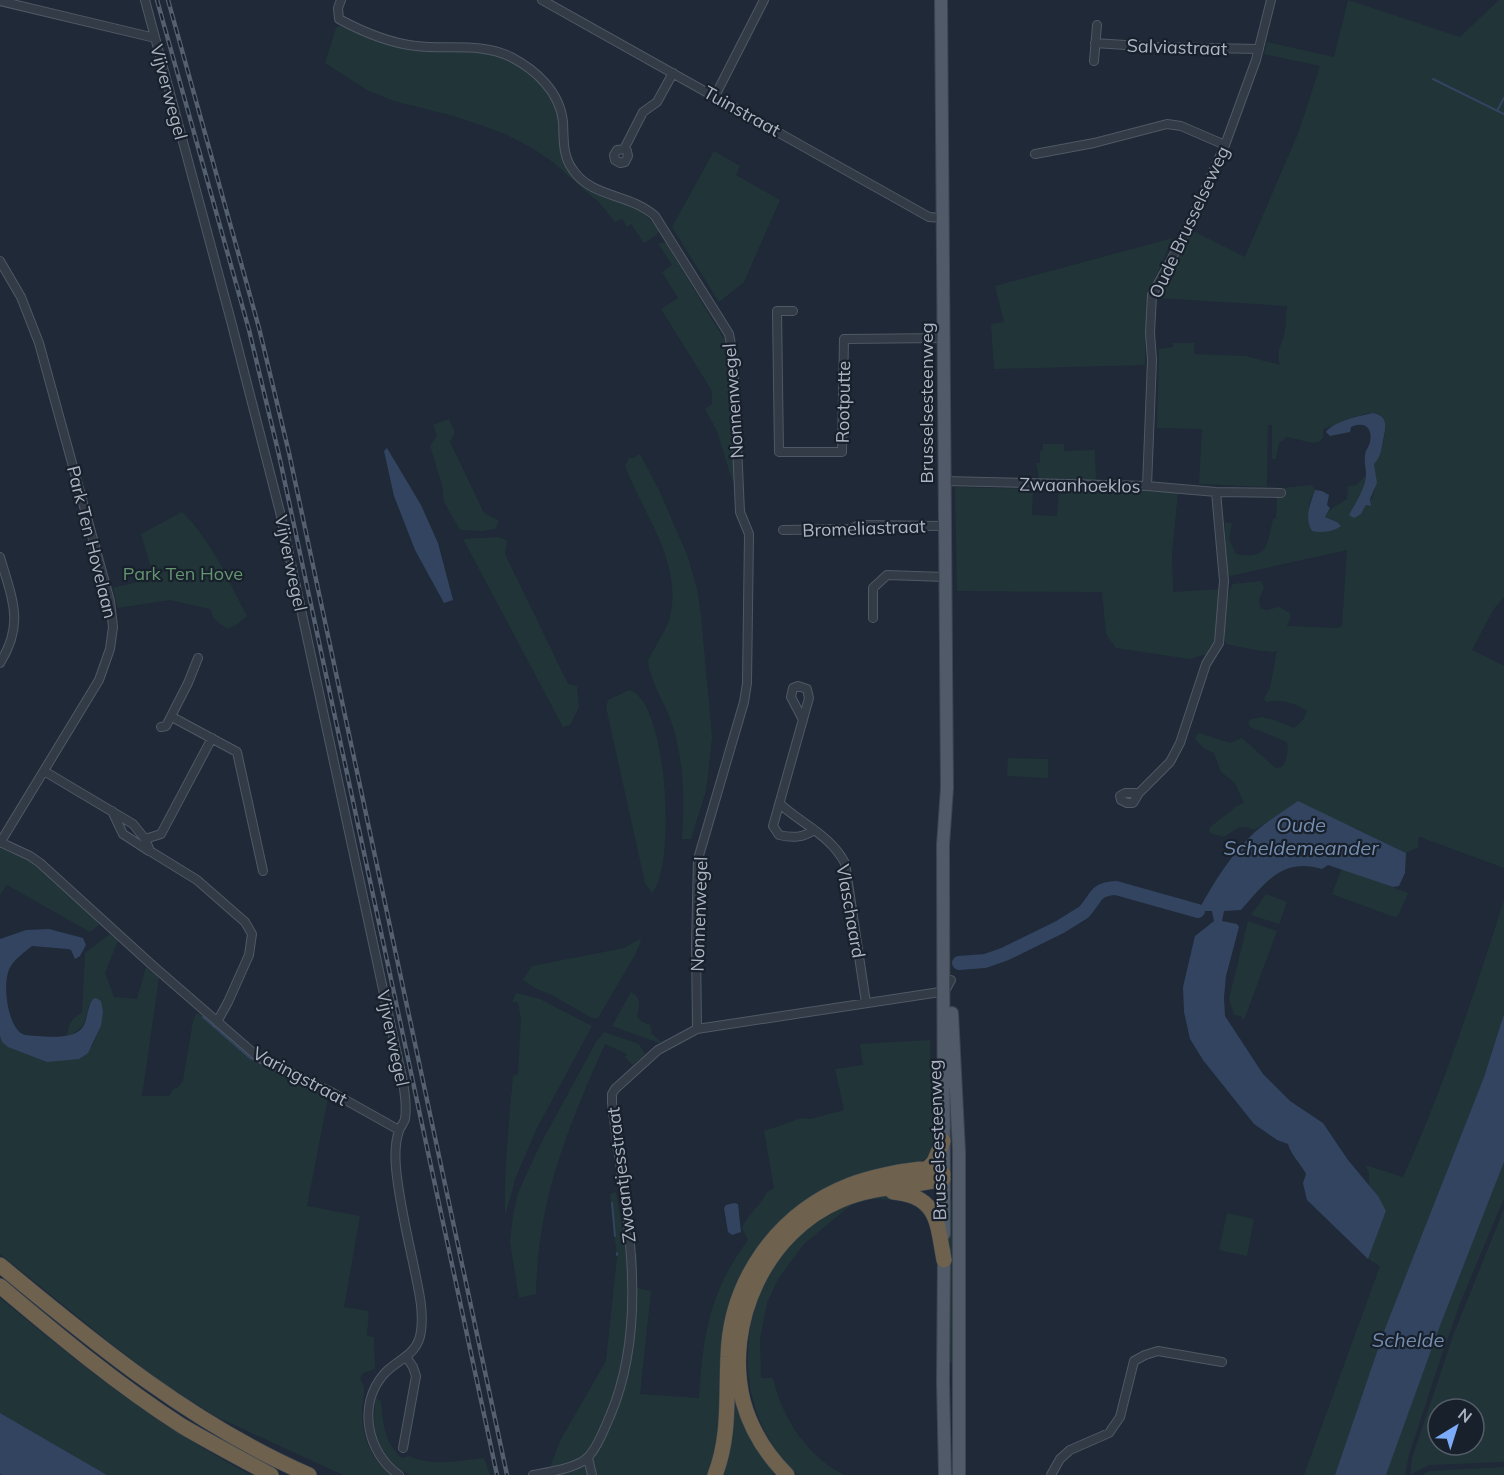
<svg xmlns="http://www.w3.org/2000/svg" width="1504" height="1475" font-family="Mulish,sans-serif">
  <rect width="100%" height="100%" fill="#1f2937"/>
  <!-- green -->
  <path fill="#213538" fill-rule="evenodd" d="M1348,0L1460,37L1499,0H1504V597L1493,610L1472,650L1504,666V868L1420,837L1418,838V847L1406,853L1351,826L1271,820L1254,830C1241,823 1236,829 1224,837L1209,833L1210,827L1237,806L1244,803L1235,783L1221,772L1214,753L1204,748L1195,739L1196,735L1199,733L1230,743L1242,738L1276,768L1282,767C1287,760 1289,750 1287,742L1250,727L1248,723L1251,719L1262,717L1274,720L1294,728L1303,720L1307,711C1294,703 1283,699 1267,702L1264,699L1270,687L1277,651C1269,654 1236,646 1226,644C1222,635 1226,592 1233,584L1261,581L1264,587L1259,600L1261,609L1267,610L1279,607L1290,613V619L1287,626L1338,628L1342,626L1347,550L1230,576L1227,573L1225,523H1232L1229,539L1236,554C1268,560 1267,545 1273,519L1276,518L1277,497H1282L1283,488L1312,485L1315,490L1309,503V516L1337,522L1325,517C1330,507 1338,505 1347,499L1348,486L1356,485L1366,475L1363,489L1350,515L1361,514L1366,505L1370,506C1370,500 1372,498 1374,493C1377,484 1374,473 1374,464C1375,459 1381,453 1382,447C1385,437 1391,412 1372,413C1357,414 1338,424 1323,429V438L1319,442L1313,443L1287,437L1279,443L1276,459H1272V425H1268L1267,487L1199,484L1202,429L1157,428L1159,349L1173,347V343H1194V354L1246,356L1280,365C1275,347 1283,346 1285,331C1286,323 1286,314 1287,306L1157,298L1193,231L1245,257L1299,131L1320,66L1264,54L1267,42L1334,57Z
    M341,25L390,46L416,51L473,50L488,53L513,62L545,88L557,107L569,171C599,187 640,201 659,231L654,237L644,243L631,224L627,227L622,219L615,222L598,201L590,195L554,163L532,148L503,133L457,117L394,101L367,90L325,63L336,28Z
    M714,151L740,166L736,175L780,200L744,282L719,302L672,227Z
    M1173,238L1147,296L1145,365L994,369L991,324L1004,322L995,286Z
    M658,243H666L727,344L729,358L735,479L732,480L717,431L705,409L712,404V391L661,309L678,298L662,272L672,265Z
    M446,420H449L455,432L450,442L484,513L499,521L495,529L482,531L460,530L444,502L442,485L430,446L437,436L433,425Z
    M1043,444H1064V451L1095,450L1096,481L1039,479L1036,463H1040V451L1043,450Z
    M640,454L659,490L688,557L697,589L701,616L712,737L706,791L691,839H682C685,797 684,758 670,718C663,700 650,681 648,661C654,647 664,635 669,620C685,565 643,514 625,466L629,458H633Z
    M955,487L1033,489L1032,515L1057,516L1059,489L1178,492L1172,554L1173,592L1221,589L1216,639L1206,654L1190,659L1116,648L1106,634L1102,592L957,591Z
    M182,512C212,541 228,580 247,616L236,625L227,629L214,619L210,609L170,600L118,608L113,588L154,578L141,534Z
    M497,537L507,540L505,554L568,684L577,686L579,707L570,725L563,727L463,539Z
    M629,690C667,698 677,866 652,893L645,883L606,707L608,700Z
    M1008,758L1048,759V778L1007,776Z
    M0,848L27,859L42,869L100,924L90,932L7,885L0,895Z
    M1342,868L1408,893L1399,914L1396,917L1389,915L1332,894Z
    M1266,894L1287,902L1279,924L1251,915Z
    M1504,900V1014L1484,1077L1384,1331L1335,1475H1304L1380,1266L1368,1259L1386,1211L1369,1185V1173L1365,1165L1403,1177C1444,1087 1474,994 1504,900Z
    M1248,921L1277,931L1244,1020L1241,1016L1234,1015L1229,999Z
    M110,934L118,941L105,973L114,997L137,999L146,967L159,978L142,1096H169L173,1089L178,1087L183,1081L193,1021L196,1014L199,1013L254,1061L328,1098L307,1206L360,1216L344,1307L369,1311L367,1336L374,1337L375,1369L363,1373L360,1379C368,1388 362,1400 362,1411C361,1437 372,1459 391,1475H343L215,1416L163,1383L114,1346L0,1254V1036L2,1042L92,1047L101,1026L89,1004C84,1024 87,1026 67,1037C68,1025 71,1018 82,1013L85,953Z
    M640,939L641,941L635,955L598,1018H592L552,995L535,988L523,980L532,966L624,948Z
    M631,992C642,998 639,1006 637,1017L641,1021L650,1025L652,1034L661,1042L659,1043L612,1026Z
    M516,993L540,999L592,1026L536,1130L516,1177L505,1216C504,1169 509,1123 513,1076L518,1074L521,1020L518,1002H512Z
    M604,1032L639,1044L645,1054L633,1065L625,1057L627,1054L605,1044C568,1127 537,1202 536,1294L519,1298L510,1242L513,1215L518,1193L540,1145L596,1042Z
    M930,1040L934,1148C923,1175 853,1175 828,1188C790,1207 762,1238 741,1275L721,1430L708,1475H554L551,1465L560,1441L606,1361L617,1257L610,1194L616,1192L626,1254H637V1288L651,1291L640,1394L699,1398C703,1336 709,1292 748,1240L742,1228C748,1214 761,1205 767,1192L774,1188L764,1131L802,1118L810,1119L844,1110L835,1069L863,1065L860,1044Z
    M1504,1162V1198L1461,1301L1440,1360L1409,1455L1405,1475H1386L1440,1326Z
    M894,1195L922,1206L928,1220L915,1205L900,1200L873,1199L853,1204L846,1209L804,1244L778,1279L767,1303L760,1339L761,1378H773C782,1418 807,1456 844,1475H798C725,1408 734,1288 809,1228C823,1216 840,1206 857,1201C869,1197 882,1196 894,1195Z
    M947,1199H953L954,1363H947Z
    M1504,1209V1462L1429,1465L1410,1475L1412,1458L1454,1333ZM1438,1409H1474V1445H1438Z
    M1227,1213L1254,1219L1247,1256L1219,1250Z
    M0,1298C79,1364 159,1427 251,1475H107L0,1413Z
    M735,1377L781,1475H721Z
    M376,1398L381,1401C383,1423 384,1443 402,1458L409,1456C433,1467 458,1461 484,1458L490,1475H410C379,1458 370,1432 376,1398Z
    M1504,1467V1475H1422L1429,1471Z"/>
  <!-- water -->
  <path fill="#32445f" d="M1373,413C1390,416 1385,429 1383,441C1381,451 1381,456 1374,464L1377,483L1370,499L1371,506L1366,505L1361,514L1354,518L1349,515C1356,502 1365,489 1366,475C1366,469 1364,462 1365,456C1365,450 1369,447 1370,442C1373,427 1364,421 1351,427L1350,432L1330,436L1326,432C1332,422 1362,415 1373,413Z
    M387,448L421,505L438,543L453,600L444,603L415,550L394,496L384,451Z
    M1315,490L1322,491L1329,495L1327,505L1330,508L1325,517L1337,522L1341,526C1333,532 1321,533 1312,531C1304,518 1310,504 1315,490Z
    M1298,801L1406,853L1405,873L1399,886L1393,887L1328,865L1322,869C1282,857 1265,883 1241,910L1224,911L1222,921L1237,924L1239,927L1226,976L1224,998L1225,1016L1263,1074L1290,1101L1323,1123L1348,1160L1378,1196L1386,1211L1368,1259L1307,1200L1303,1183L1306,1174C1301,1164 1291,1155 1288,1144L1277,1140L1254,1124L1203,1060L1190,1039L1184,1012L1183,987L1195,936L1214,921L1212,911H1198C1214,882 1231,854 1256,831C1269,820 1284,811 1298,801Z
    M49,929L83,938L86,945L80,956L75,959L71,950L68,949L32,946C25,952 16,958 11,966C1,980 7,1030 25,1035C40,1036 76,1042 84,1025C88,1017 87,1007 93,999L96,998L101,1001L103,1012L101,1026L88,1053L79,1059L47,1062L8,1047L2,1042L0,1036V939L26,930Z
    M1504,1014V1162L1440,1326L1386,1475H1335L1384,1331L1484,1077Z
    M734,1203L738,1204L741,1232L732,1235L728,1232L724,1208L726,1205Z
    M0,1413L107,1475H2L0,1474Z"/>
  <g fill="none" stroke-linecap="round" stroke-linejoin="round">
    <!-- stream -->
    <path stroke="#32445f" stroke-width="2" d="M1433,79L1504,114
      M1497,111L1504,98
      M203,1017L250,1058L284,1075
      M291,1079L328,1096
      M612,1203L615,1236
      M617,1255V1253"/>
    <!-- river -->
    <path stroke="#32445f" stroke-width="14" d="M959,963L985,961L1005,954L1060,927L1084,912C1097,898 1094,889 1116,888L1198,911"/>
    <defs>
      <path id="street" d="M145,0L231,321L280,512L403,1082C405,1094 407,1107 405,1119C404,1123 400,1127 399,1131C395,1142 395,1156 396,1168C399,1201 407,1234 414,1267C418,1288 424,1309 421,1331C418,1356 397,1359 384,1374C357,1405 367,1453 399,1475
        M341,0L338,8L339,19C363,32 389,43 416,46C448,50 481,42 511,57C536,70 560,92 563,122C564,139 562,155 573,170C592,198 629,193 655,216L729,334L733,355L740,512L749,534L747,683L744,702L698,859L696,945L697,1029
        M542,0L929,217L943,218
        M0,1L155,38
        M1095,43L1155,47L1259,49
        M1094,61L1097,25
        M715,96L764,0
        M624,149L627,151L628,156L625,162L620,163L615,160L614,155L617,150L624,149L643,112L657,102L673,73
        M1035,154L1094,143L1167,124L1181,126L1225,145
        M0,261L21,297L39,343L110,601L113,627L110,649L99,680L0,843
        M793,311H777L779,452H842L844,339L944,338
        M945,481L1147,486L1216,492L1281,493
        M1147,486L1152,360L1150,333L1152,295L1184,236L1225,145L1256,60L1271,0
        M783,530L851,529L859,525L944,526
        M0,557C12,599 25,623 0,663
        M873,618V588L887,575L945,577
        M172,717L237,752L263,871
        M803,720L791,697L793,688L798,686L807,689L809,698L773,826L779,835C792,838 803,838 814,830
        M161,727L166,726L188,683L198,658
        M44,771L133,824L145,839L150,851L197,880L245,922L252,934L249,955L228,1002L217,1022
        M1139,793H1125L1120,796L1121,800L1127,803H1133L1139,793L1170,762L1180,743L1206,664L1219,643L1224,581L1216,492
        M780,804C802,824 830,835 845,863L866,1003
        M112,811L123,834L149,851
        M145,839L161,834L212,738
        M0,842L30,856L40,863L152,965L258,1057L333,1093L399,1130
        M403,1448L416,1376L413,1367L407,1358
        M588,1458L592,1475
        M533,1475C549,1472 579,1468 589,1456C599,1445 604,1429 610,1416C652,1317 624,1205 612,1103V1094L615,1089L658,1050L697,1029L940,992L946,989L951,980
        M1051,1475L1060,1459L1070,1450L1109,1433L1120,1417L1134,1361L1145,1355L1158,1351L1222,1362"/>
      <path id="primary" d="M941,0L947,788L943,845L944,1234
        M952,1013L959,1151V1475
        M944,1251L943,1382L945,1475"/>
      <path id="highway" d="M927,1169L934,1162L943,1141
        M893,1192C939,1196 937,1224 944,1260
        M0,1265C96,1345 194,1425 309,1475
        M0,1286C58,1335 118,1385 182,1426C211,1443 241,1459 271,1475
        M715,1475C730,1437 726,1398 728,1357C730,1280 778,1213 850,1185C868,1178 907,1169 926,1169C932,1169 938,1172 943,1174
        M787,1475C766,1454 751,1430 743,1401C724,1323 765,1232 841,1200C873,1186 910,1187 943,1179"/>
    </defs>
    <!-- street casing -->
    <use href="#street" stroke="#505865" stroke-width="10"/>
    <!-- primary casing -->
    <use href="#primary" stroke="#3c4451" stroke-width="14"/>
    <!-- highway casing -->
    <use href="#highway" stroke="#3d4552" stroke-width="16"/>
    <!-- street -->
    <use href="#street" stroke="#333b47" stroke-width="8"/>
    <!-- primary -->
    <use href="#primary" stroke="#505a68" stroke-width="12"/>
    <!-- highway -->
    <use href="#highway" stroke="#6e624f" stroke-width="15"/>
    <defs>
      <path id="rail" d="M157,0L249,330L279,455L497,1475
        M168,0L259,328L289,453L507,1475"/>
    </defs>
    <!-- rail casing -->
    <use href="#rail" stroke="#545f6f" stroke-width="4.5"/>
    <!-- rail -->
    <use href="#rail" stroke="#18202c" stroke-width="2" stroke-dasharray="7" stroke-linecap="butt"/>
  </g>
  <g text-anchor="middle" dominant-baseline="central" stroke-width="4.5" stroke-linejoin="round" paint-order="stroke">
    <!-- street labels -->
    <g font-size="18" fill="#adb5c4" stroke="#18202c">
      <text transform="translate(1177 47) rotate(2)">Salviastraat</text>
      <text transform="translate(169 92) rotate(75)">Vijverwegel</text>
      <text transform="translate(742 111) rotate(29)">Tuinstraat</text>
      <text transform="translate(1189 222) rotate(-65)">Oude Brusselseweg</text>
      <text transform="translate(733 401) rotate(-94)">Nonnenwegel</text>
      <text transform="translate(843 402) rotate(-89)">Rootputte</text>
      <text transform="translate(926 403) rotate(-90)">Brusselsesteenweg</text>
      <text transform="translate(1080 485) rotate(1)">Zwaanhoeklos</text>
      <text transform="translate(864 528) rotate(-2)">Bromeliastraat</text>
      <text transform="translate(92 542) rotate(76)">Park Ten Hovelaan</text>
      <text transform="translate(291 563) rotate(78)">Vijverwegel</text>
      <text transform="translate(851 911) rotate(80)">Vlaschaard</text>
      <text transform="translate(699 914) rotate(-88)">Nonnenwegel</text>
      <text transform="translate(393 1038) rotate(78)">Vijverwegel</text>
      <text transform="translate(300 1076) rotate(28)">Varingstraat</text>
      <text transform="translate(937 1140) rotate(-92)">Brusselsesteenweg</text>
      <text transform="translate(621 1175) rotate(-97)">Zwaantjesstraat</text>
    </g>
    <!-- park labels -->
    <g font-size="18" fill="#649570" stroke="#18202c">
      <text x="183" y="573">Park Ten Hove</text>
    </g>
    <!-- water labels -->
    <g font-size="20" font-style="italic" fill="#748cae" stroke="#18202c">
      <text x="1301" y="824">Oude<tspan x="1301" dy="23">Scheldemeander</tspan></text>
      <text x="1408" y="1339">Schelde</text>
    </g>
  </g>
  <!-- north arrow -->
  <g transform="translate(1456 1427) rotate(38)"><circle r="28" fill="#18202c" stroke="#545c69" stroke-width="1.5"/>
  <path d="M0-4.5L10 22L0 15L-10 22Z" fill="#7cabfa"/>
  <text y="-9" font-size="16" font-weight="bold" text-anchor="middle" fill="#adb5c4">N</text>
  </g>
</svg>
